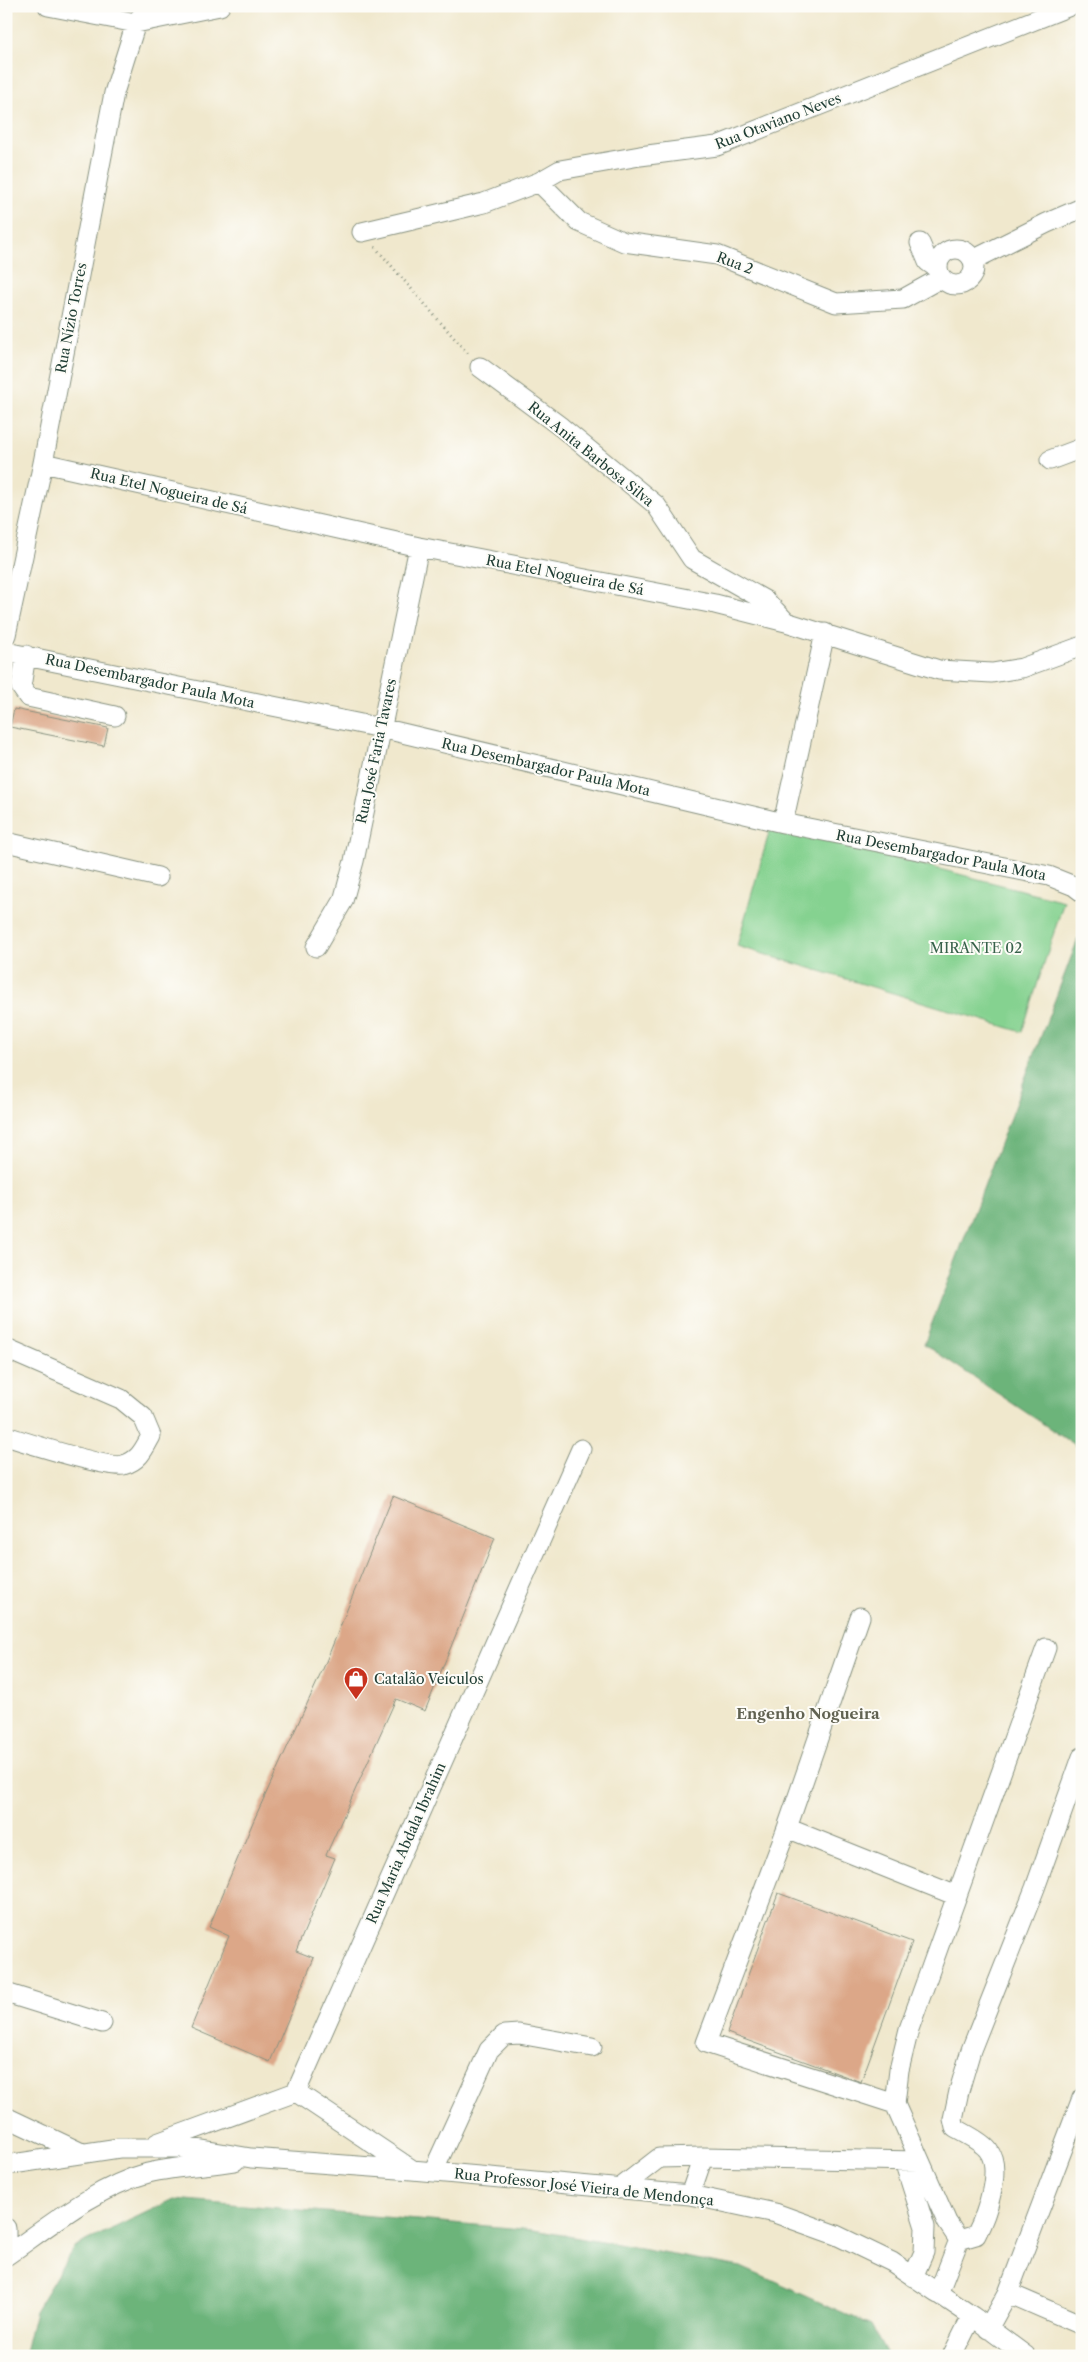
<svg xmlns="http://www.w3.org/2000/svg" width="1088" height="2362" font-family="'Libre Caslon Text',serif">
  <rect width="100%" height="100%" fill="#fdfcf7"/>
  <filter id="ink" filterUnits="userSpaceOnUse"><feTurbulence type="fractalNoise" baseFrequency=".02" numOctaves="2"/><feDisplacementMap in="SourceGraphic" scale="10" xChannelSelector="R" yChannelSelector="G"/><feConvolveMatrix kernelMatrix="1 2 1 2 8 2 1 2 1" color-interpolation-filters="sRGB"/></filter>
  <filter id="wash" filterUnits="userSpaceOnUse"><feTurbulence type="fractalNoise" baseFrequency=".0096" numOctaves="4" result="noise"/><feDisplacementMap in="SourceGraphic" scale="20" xChannelSelector="R" yChannelSelector="G"/><feGaussianBlur stdDeviation="1.12" result="paint"/><feColorMatrix in="noise" values="0 0 0 0 0 0 0 0 0 0 0 0 0 0 0 0 0 1.4 0 .05"/><feComposite in="paint" operator="in"/></filter>
  <g filter="url(#wash)">
    <rect width="100%" height="100%" fill="#f0e8cd"/>
    <!-- green -->
    <path fill="#85d290" stroke="#528862" d="M771,826L1064,901L1022,1032L737,946Z"/>
    <!-- forest -->
    <path fill="#6cb47a" stroke="#467857" d="M1078,939L1082,943V1450L924,1344Z
      M174,2199L534,2230L741,2267L871,2325L888,2356H24L35,2311L74,2247Z"/>
    <g id="blocks">
      <!-- building -->
      <path fill="#dca788" d="M14,709L108,728L104,746L10,727Z
        M393,1496L495,1538L425,1711L396,1699L326,1855L335,1858L296,1951L314,1958L270,2062L191,2028L229,1936L209,1927L253,1822L323,1669Z
        M778,1893L912,1942L861,2082L727,2033Z"/>
    </g>
  </g>
  <g filter="url(#ink)">
    <use href="#blocks" fill-opacity="0" stroke="#889280" stroke-width="1"/>
    <g fill="none" stroke-linecap="round" stroke-linejoin="round">
      <defs>
        <path id="minor" d="M48,6L136,23L220,6
          M539,182L579,222L624,242L717,255L836,303L903,299L941,278
          M362,232L484,203L539,182L560,170L640,156L717,146L1070,6
          M920,243L928,262L938,269
          M938 267a18 18 0 1 1 36 0a18 18 0 1 1-36 0Z
          M973,260L1047,223L1082,208
          M480,367L561,427L656,505L692,559L766,601L786,622
          M1050,460L1082,448
          M43,463L419,547L715,604L786,622L939,670L992,673L1022,668L1082,646
          M6,635L43,463L114,93L136,23L149,6
          M6,652L381,728L783,823L1049,876L1074,886L1082,892
          M26,655L21,687L28,697L115,716
          M783,823L825,633
          M6,842L158,877
          M316,947L343,901L354,861L419,547
          M6,1349L121,1399L143,1417L151,1436C144,1449 139,1461 123,1465C109,1469 25,1442 6,1436
          M860,1617L787,1828L706,2043L895,2104
          M787,1828L957,1896
          M6,1993L102,2023
          M296,2092L411,2169
          M1082,2098L1008,2293L1082,2325
          M6,2117L82,2153
          M157,2143L296,2092L581,1449
          M904,2161L925,2227L924,2252L913,2277
          M6,2165L119,2148H191L251,2158L412,2170L690,2195L775,2213L836,2235L892,2262L972,2316L1026,2356
          M433,2172L489,2050L504,2035L519,2034L592,2047
          M619,2189L659,2158L703,2157
          M690,2195L703,2157L919,2161
          M6,2228V2243
          M959,2240L976,2235C986,2216 1003,2169 988,2150C981,2141 965,2134 955,2128L953,2119L959,2091L971,2050L1035,1888L1082,1757
          M6,2256C49,2226 96,2187 148,2173C177,2166 206,2166 235,2161
          M938,2294L959,2240L947,2222L895,2104L899,2070L909,2029L1046,1648
          M988,2329L1008,2293
          M952,2356L972,2316"/>
      </defs>
      <!-- minor casing -->
      <use href="#minor" stroke="#889280" stroke-width="21"/>
      <!-- path -->
      <path stroke="#889280" stroke-width="3" stroke-dasharray="1 4" stroke-linecap="butt" d="M375,247L469,355"/>
      <!-- minor -->
      <use href="#minor" stroke="#fff" stroke-width="19"/>
    </g>
  </g>
  <!-- icons -->
  <defs>
    <symbol id="shop-pin" viewBox="-11 -11 22 30"><path d="M0 17L-7.5 6A9.5 9.5 0 1 1 7.5 6Z" fill="#c8321e" stroke="#fdfcf7"/><path d="M-5-2.5h2.3a2.7 3.5 0 0 1 5.4 0H5L5.5 6h-11ZM-1.5-2.5h3a1.5 2.3 0 0 0-3 0Z" fill="#fff"/></symbol>
  </defs>
  <g fill-rule="evenodd">
    <use href="#shop-pin" x="342" y="1665" width="28" height="38"/>
  </g>
  <g text-anchor="middle" dominant-baseline="central" stroke-width="4" stroke-linejoin="round" paint-order="stroke">
    <!-- street labels -->
    <g font-size="14" fill="#1f3d34" stroke="#fdfcf7">
      <text transform="translate(778 121) rotate(-21)">Rua Otaviano Neves</text>
      <text transform="translate(735 263) rotate(21)">Rua 2</text>
      <text transform="translate(71 318) rotate(-79)">Rua Nízio Torres</text>
      <text transform="translate(591 454) rotate(39)">Rua Anita Barbosa Silva</text>
      <text transform="translate(169 491) rotate(13)">Rua Etel Nogueira de Sá</text>
      <text transform="translate(565 575) rotate(11)">Rua Etel Nogueira de Sá</text>
      <text transform="translate(150 681) rotate(12)">Rua Desembargador Paula Mota</text>
      <text transform="translate(376 751) rotate(-78)">Rua José Faria Tavares</text>
      <text transform="translate(546 767) rotate(13)">Rua Desembargador Paula Mota</text>
      <text transform="translate(941 855) rotate(11)">Rua Desembargador Paula Mota</text>
      <text transform="translate(406 1843) rotate(-66)">Rua Maria Abdala Ibrahim</text>
      <text transform="translate(584 2187) rotate(6)">Rua Professor José Vieira de Mendonça</text>
    </g>
    <!-- park labels -->
    <g font-size="14" fill="#38624b" stroke="#fdfcf7">
      <text x="976" y="948">MIRANTE 02</text>
    </g>
    <!-- poi labels -->
    <g font-size="14" fill="#1f3d34" stroke="#fdfcf7" text-anchor="start">
      <text x="374" y="1679">Catalão Veículos</text>
    </g>
    <!-- neighbourhood labels -->
    <g font-size="15" font-weight="bold" fill="#616251" stroke="#fdfcf7">
      <text x="808" y="1713">Engenho Nogueira</text>
    </g>
  </g>
  <!-- margin -->
  <rect width="1088" height="2362" fill="none" stroke="#fdfcf7" stroke-width="25"/>
</svg>
